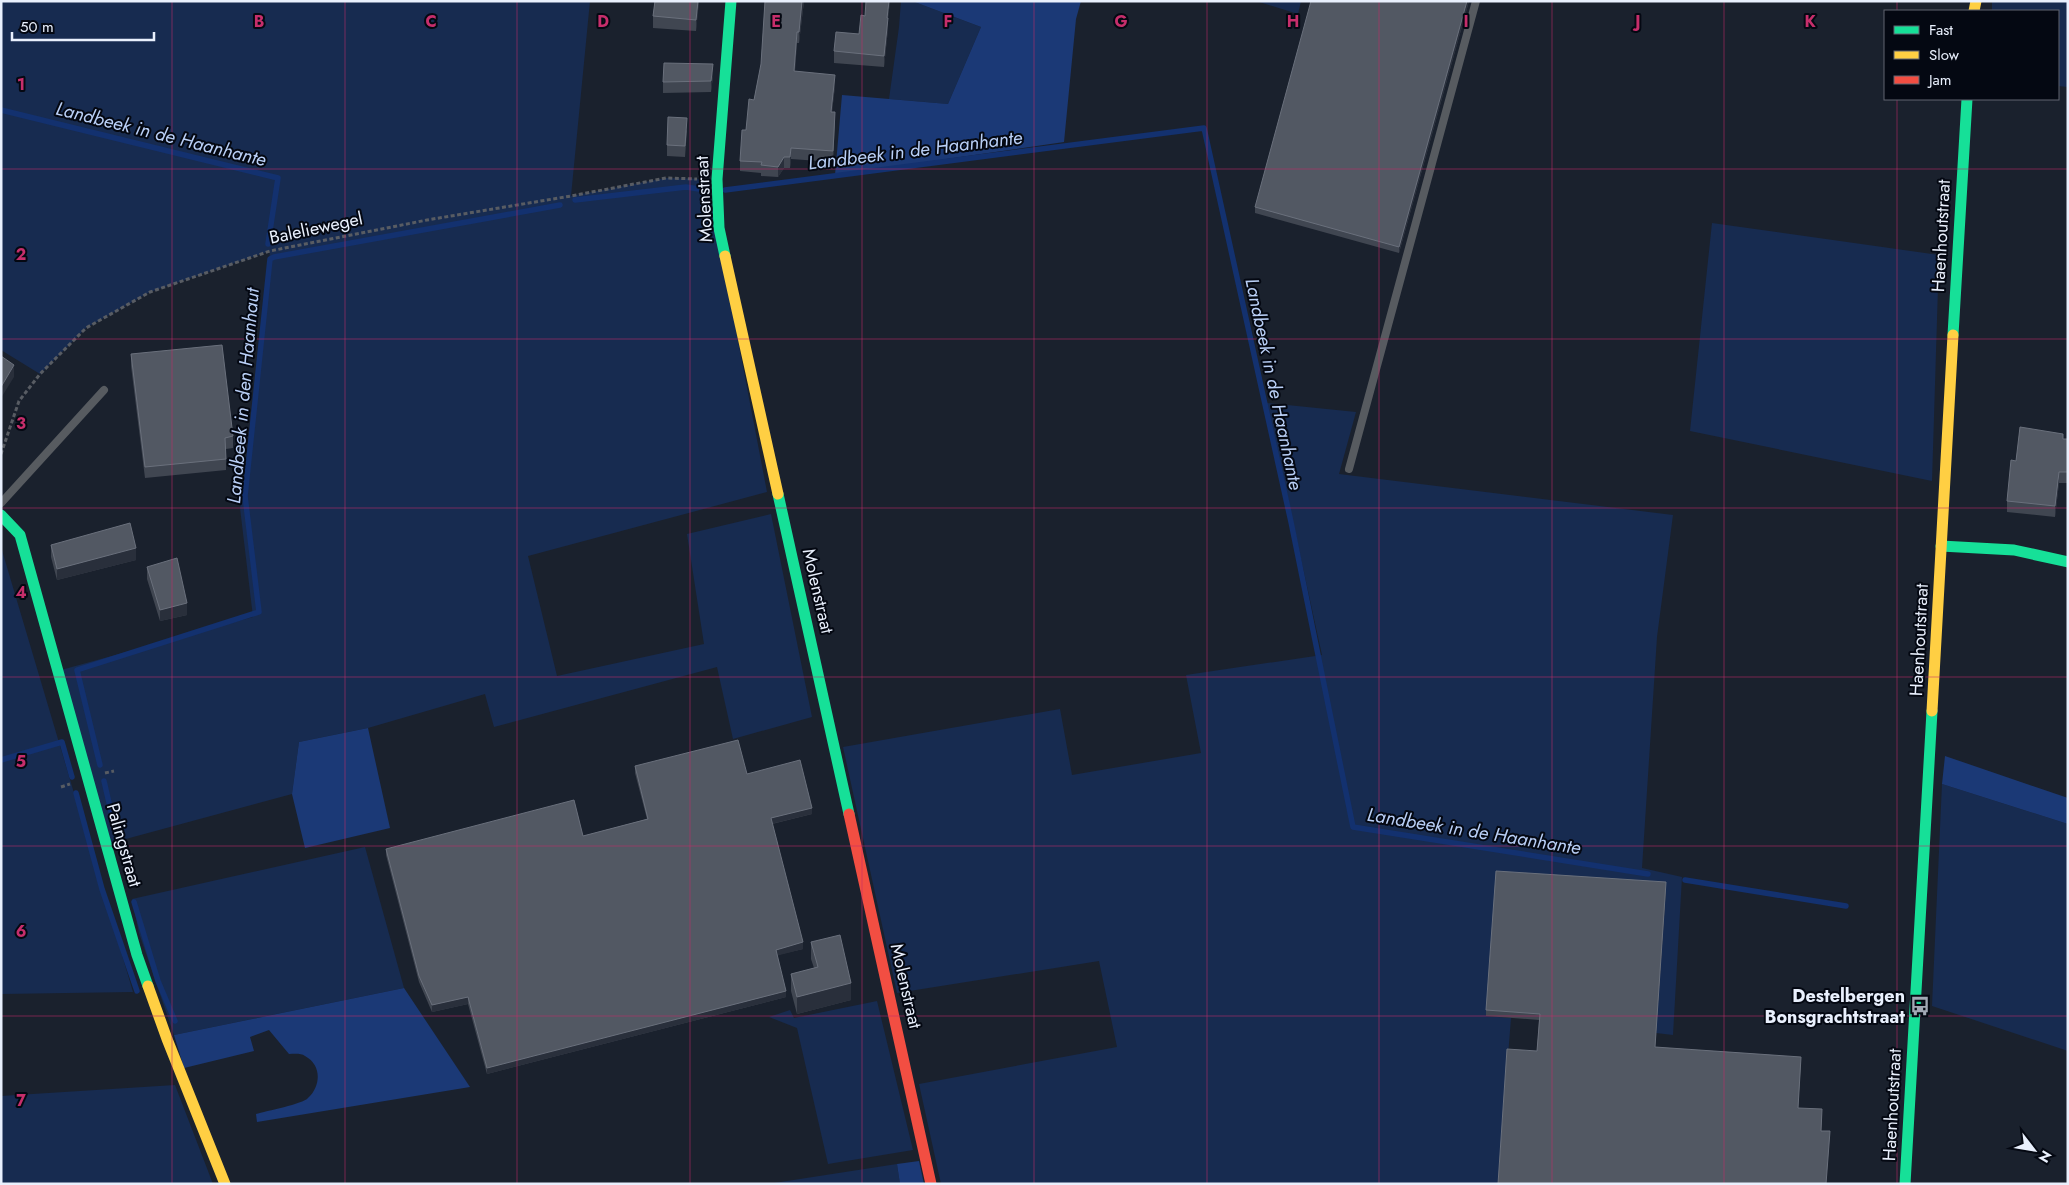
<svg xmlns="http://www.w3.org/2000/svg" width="2069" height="1185" font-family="Jost,sans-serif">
  <rect width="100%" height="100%" fill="#1a212d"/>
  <!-- green -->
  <path fill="#172b50" d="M1,1H590L571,196L666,178L707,179L767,492L528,556L557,676L704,644L687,534L771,514L812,717L733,739L717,667L494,727L485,694L368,728L299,742L292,794L111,843L61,670L253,617L240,508L256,393L270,251L150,292L86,328L40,374L1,350Z
    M901,1H912L981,27L948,104L889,99L899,27Z
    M1256,1H1301L1298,14Z
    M1992,1H2068V87L2058,86V11H1992Z
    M1712,223L1939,255L1932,481L1690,431Z
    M1267,403L1356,412L1339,474L1673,515L1657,637L1642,868L1682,877L1673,1035L1656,1033L1666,888L1486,1016L1511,1018L1498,1184H941L919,1084L1117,1047L1099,961L897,993L843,747L1060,709L1072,775L1201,753L1186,675L1322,655Z
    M1,547L133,992L1,994Z
    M1942,784L2068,824V1051L1932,1006Z
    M365,847L404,988L174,1035L139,933L132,899Z
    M877,1001L913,1150L828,1164L797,1028L769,1017L790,1010L794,1018Z
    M175,1085L213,1184H1V1096Z
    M897,1164L900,1184H773L774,1183Z"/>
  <!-- forest -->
  <path fill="#1b3976" d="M912,1H1081L1076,19L1064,142L835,175L842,95L948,104L981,27Z
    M368,728L390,828L305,848L292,794L299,742Z
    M1945,756L2068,798V824L1942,784Z
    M404,988L470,1087L257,1122L256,1114C266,1111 303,1104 308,1098C321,1086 322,1065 305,1056C301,1053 294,1054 289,1054L269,1030L250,1037L254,1051L184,1068L174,1035Z
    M919,1161L924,1184H900L897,1164Z"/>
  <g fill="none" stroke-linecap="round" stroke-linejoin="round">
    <!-- stream -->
    <path stroke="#13316f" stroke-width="5.5" d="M1,110L278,178L268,244
      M725,190L1204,128L1291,522L1353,827L1648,874
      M575,200L686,187L699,189
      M1,760L62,742L72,777
      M100,765L77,670L259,612L245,496L270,259L274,257L560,205
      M104,781L118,842
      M76,793L102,889L137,991
      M1685,880L1846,906
      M134,902L158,981L175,1021"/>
    <!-- path -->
    <path stroke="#585c63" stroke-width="3" stroke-dasharray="4 2.5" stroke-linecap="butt" d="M1,454L19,401L40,374L86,328L150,292L270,251L427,220L571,196L666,178L697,179
      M105,773L114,771
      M61,787L70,784"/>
    <!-- lane -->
    <path stroke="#575b60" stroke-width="8" d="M1349,469L1476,1
      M1,503L104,390"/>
    <!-- fast -->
    <path stroke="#16e098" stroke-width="11" d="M725,256L719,228L717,179L731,1
      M1953,335L1967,99
      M778,494L849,814
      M1,515L20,535L137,955L148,986
      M1941,546L2014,550L2068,562
      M1905,1184L1932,711"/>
    <!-- slow -->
    <path stroke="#ffcf43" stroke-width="11" d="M1974,11L1976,1
      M725,256L778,494
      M1932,711L1953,335
      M148,986L167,1039L225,1184"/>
    <!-- jam -->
    <path stroke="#f24e42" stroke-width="11" d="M849,814L931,1184"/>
  </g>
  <!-- wall -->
  <path fill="#404651" d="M655,1H699L696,31L653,28V16Z
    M765,1H804L799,43H797L795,71L835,86L832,112L835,123L833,162L791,159L790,168H784L778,177L761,176V173L740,171V161L746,130L754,100L761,64Z
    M890,1L888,18V29L884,67L834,63V51L859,34L865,16Z
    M1469,1L1399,253L1255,213V207Z
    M713,76L711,92L663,93V82Z
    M687,130L685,157L667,156V145Z
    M131,354L233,436V448L226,449V470L145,478L131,366Z
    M2063,439H2068V483H2059L2055,517L2007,512V501Z
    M51,545L136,560L57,580L51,557Z
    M147,567L187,615L160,621L147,579Z
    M635,766L747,774L812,814L772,824L803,949L777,955L786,997L487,1074L468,1004L432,1012L419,982L386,855V849L583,836L647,819L635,773Z
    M1666,888L1655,1047L1801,1063L1798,1108L1822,1115L1821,1131L1830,1137L1537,1051L1539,1020L1486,1016V1010Z
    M811,942L851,1000L797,1014L791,991V974L814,968L811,959Z"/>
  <!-- shaded-wall -->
  <path fill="#292f3b" d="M698,1H699L696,31V20Z
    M802,1H804L799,43V32Z
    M889,1H890L887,29V18Z
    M1467,1H1469L1399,253V247Z
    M888,18V29L884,67V56Z
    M797,32V43L794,81V71Z
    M713,64V76L711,92V81Z
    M835,75V86L831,122V112Z
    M791,148V159L790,168V157Z
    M784,157V168L778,177V167Z
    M14,365V377L1,398V387Z
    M2059,472V483L2055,517V506Z
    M136,548V560L57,580V569Z
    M187,603V615L160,621V610Z
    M812,808V814L771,824V818Z
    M803,942V949L776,956V950Z
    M851,983V1000L797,1014V997Z
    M786,991V997L487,1074V1068Z
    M468,997V1004L432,1012V1005Z"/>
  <!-- building -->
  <path fill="#525863" stroke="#6a707c" d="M655,1H698L696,20L653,16Z
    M765,1H802L799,32H797L794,71L835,75L831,112H835L833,151L791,148L790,157H784L778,167L761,165L762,162L740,161L742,130H746L749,99L754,100L761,64Z
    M866,1H889L887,18H888L884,56L834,51L836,32L859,34L861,15L865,16Z
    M1311,1H1467L1399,247L1255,207Z
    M664,63L713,64L711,81L663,82Z
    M668,117L687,118L685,146L667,145Z
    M222,345L233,436L225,438L226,459L145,467L131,354Z
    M1,356L14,365L1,387Z
    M2020,427L2063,434V439H2068V472H2059L2055,506L2007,501L2011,460L2016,461Z
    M130,523L136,548L57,569L51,545Z
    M177,558L187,603L160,610L147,567Z
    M738,740L747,774L800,760L812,808L771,818L803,942L776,950L786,991L487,1068L468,997L432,1005L419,976L386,849L574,800L583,836L648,819L635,766Z
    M1496,871L1666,882L1655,1047L1801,1057L1798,1108L1822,1109L1821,1131H1830L1826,1184H1498L1507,1049L1537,1051L1540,1014L1486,1010Z
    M840,935L851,983L797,997L791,974L818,967L811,942Z"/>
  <!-- grid -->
  <path fill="none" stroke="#c62e6b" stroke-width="1" stroke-opacity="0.55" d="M172,1V1184M345,1V1184M517,1V1184M690,1V1184M862,1V1184M1034,1V1184M1207,1V1184M1379,1V1184M1552,1V1184M1724,1V1184M1897,1V11M1897,99V1184M1,169H2068M1,339H2068M1,508H2068M1,677H2068M1,846H2068M1,1016H2068"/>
  <!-- icons -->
  <defs>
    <symbol id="bus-bare" viewBox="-9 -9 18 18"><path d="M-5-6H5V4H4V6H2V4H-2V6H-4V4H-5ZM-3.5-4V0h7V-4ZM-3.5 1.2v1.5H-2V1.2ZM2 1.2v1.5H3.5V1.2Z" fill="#a1a8b4" stroke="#040812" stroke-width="2.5" paint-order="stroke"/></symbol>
  </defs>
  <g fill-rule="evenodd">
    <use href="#bus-bare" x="1906" y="992" width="28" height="28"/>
  </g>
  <g text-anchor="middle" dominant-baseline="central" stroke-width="4" stroke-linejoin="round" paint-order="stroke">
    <!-- street labels -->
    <g font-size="18" fill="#e9f0fd" stroke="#040812">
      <text transform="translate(704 199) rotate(-93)">Molenstraat</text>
      <text transform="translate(316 228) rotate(-12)">Baleliewegel</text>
      <text transform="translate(1941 236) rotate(-87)">Haenhoutstraat</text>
      <text transform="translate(818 591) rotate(77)">Molenstraat</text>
      <text transform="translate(1919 640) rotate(-87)">Haenhoutstraat</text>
      <text transform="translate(124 845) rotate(74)">Palingstraat</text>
      <text transform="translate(906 986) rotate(77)">Molenstraat</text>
      <text transform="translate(1892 1105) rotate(-87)">Haenhoutstraat</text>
    </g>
    <!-- poi labels -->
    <g font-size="18" font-weight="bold" fill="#e9f0fd" stroke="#040812" text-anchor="end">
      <text x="1905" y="996">Destelbergen<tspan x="1905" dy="21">Bonsgrachtstraat</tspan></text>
    </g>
    <!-- water labels -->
    <g font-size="19" font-style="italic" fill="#b9cff6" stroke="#040812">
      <text transform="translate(161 134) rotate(14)">Landbeek in de Haanhante</text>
      <text transform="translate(915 150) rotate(-7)">Landbeek in de Haanhante</text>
      <text transform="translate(1274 384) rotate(78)">Landbeek in de Haanhante</text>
      <text transform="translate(243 396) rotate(-85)">Landbeek in den Haanhaut</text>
      <text transform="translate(1474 831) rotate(9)">Landbeek in de Haanhante</text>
    </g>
  </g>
  <g font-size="16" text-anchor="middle" font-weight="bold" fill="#c62e6b" stroke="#040812" stroke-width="4" stroke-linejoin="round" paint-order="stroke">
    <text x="259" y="27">B</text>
    <text x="431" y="27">C</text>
    <text x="603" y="27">D</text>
    <text x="776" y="27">E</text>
    <text x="948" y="27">F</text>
    <text x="1121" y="27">G</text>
    <text x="1293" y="27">H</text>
    <text x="1466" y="27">I</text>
    <text x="1638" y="27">J</text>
    <text x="1810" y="27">K</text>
    <text x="21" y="90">1</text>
    <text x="21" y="260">2</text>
    <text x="21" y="429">3</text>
    <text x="21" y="598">4</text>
    <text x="21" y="767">5</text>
    <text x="21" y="937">6</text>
    <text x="21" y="1106">7</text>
  </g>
  <!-- border -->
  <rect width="2069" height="1185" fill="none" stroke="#e9f0fd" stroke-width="5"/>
  <!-- legend -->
  <rect x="1884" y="10" width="175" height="90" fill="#040812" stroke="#606570"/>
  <rect x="1894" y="26" width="25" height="8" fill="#16e098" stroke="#606570"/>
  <text x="1929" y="35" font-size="15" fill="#e9f0fd">Fast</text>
  <rect x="1894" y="51" width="25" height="8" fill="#ffcf43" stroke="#606570"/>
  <text x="1929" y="60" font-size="15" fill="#e9f0fd">Slow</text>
  <rect x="1894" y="76" width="25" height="8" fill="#f24e42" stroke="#606570"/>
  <text x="1929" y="85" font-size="15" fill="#e9f0fd">Jam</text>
  <!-- north arrow -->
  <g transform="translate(2034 1150) rotate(121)" stroke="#040812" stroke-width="4" paint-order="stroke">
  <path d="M0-4L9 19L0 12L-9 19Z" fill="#e9f0fd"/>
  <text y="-8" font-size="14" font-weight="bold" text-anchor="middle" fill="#e9f0fd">N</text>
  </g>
  <!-- scale -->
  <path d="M12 32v8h142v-8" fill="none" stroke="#e9f0fd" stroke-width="2.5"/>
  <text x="20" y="32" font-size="15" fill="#e9f0fd" stroke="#040812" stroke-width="4" paint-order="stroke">50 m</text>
</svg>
